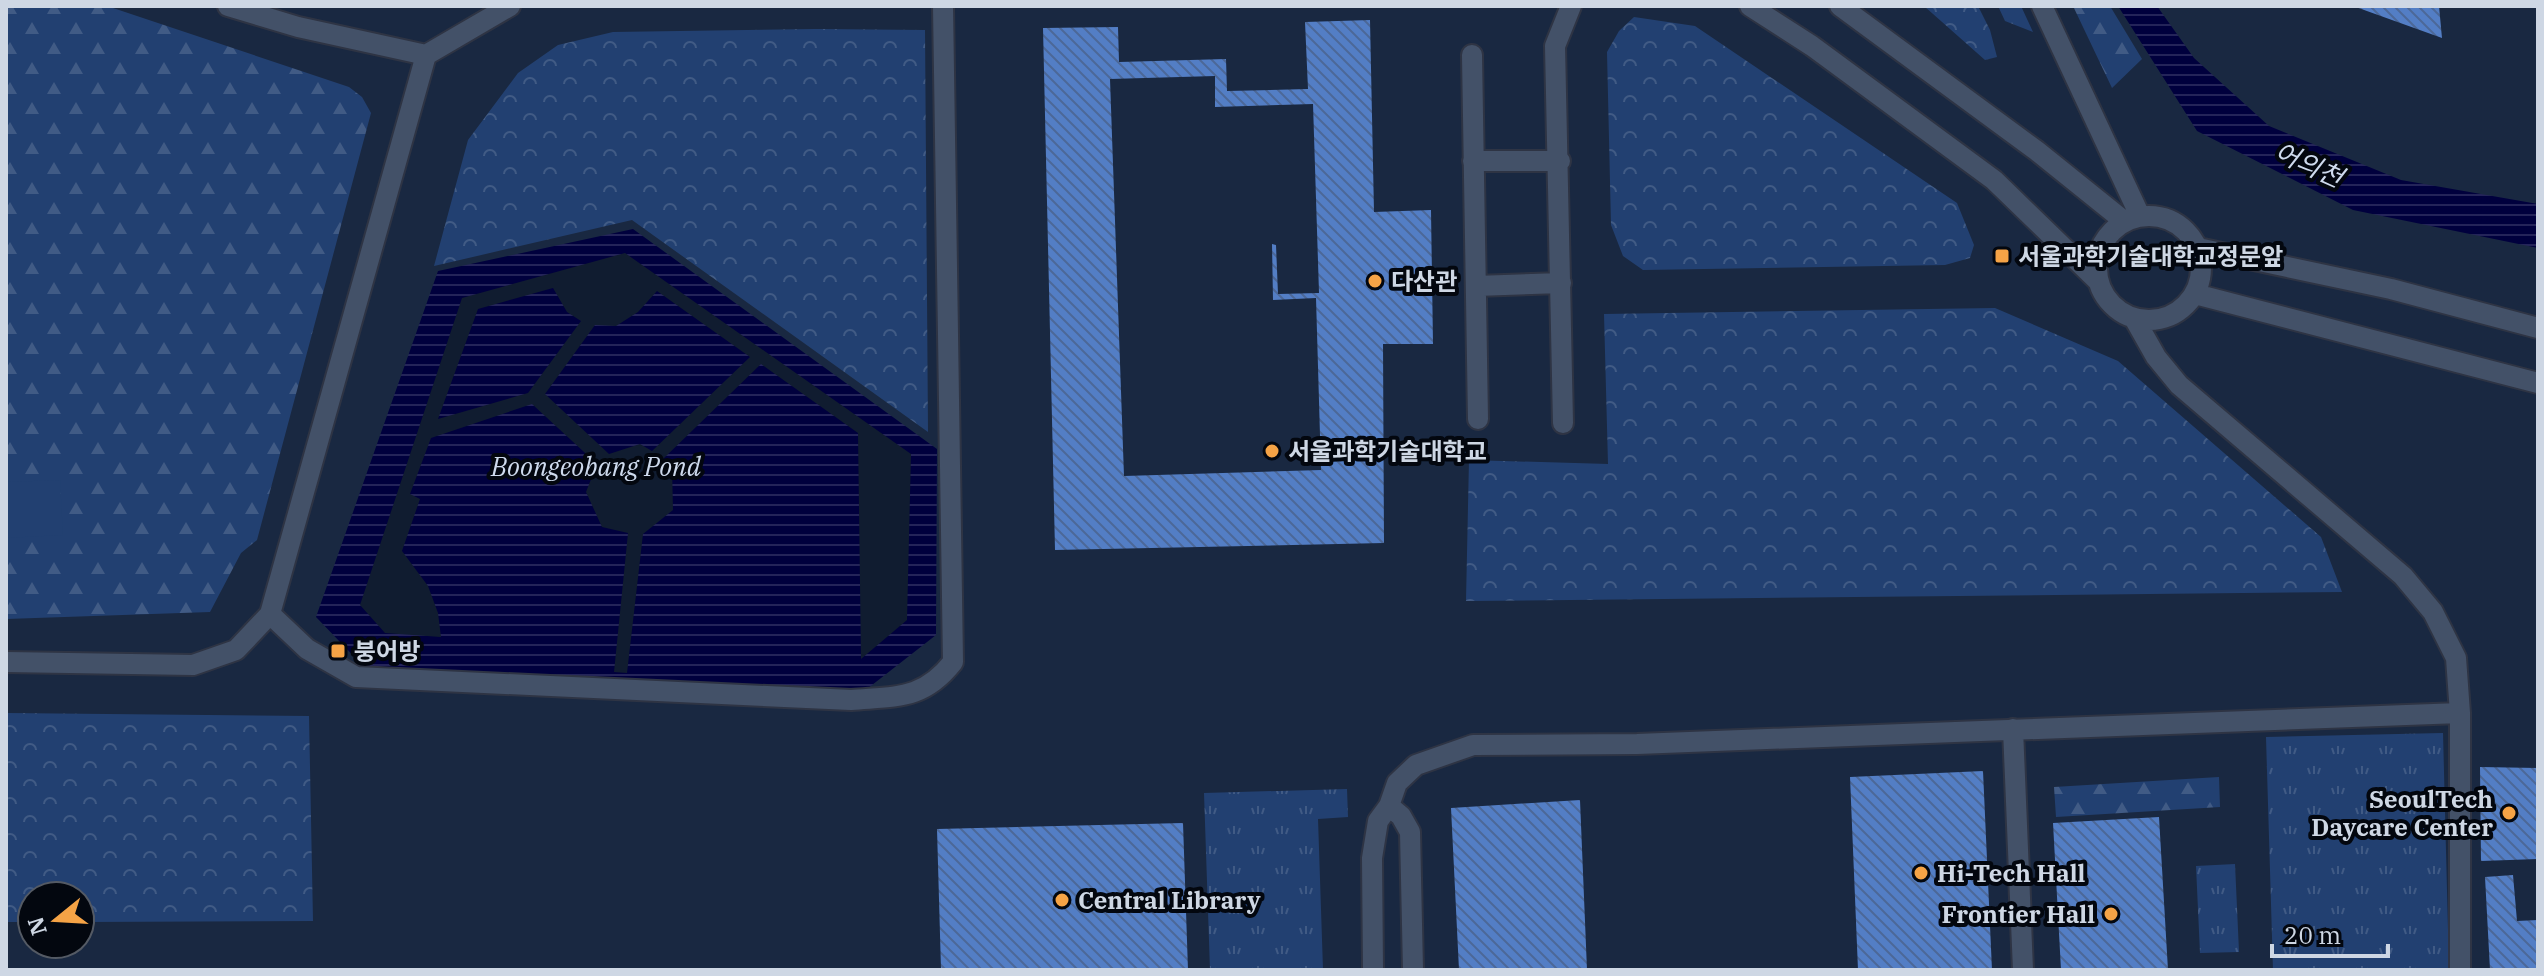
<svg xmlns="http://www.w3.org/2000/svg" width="2544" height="976" font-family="'IBM Plex Serif','Noto Sans KR',serif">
  <defs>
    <pattern id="grass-tufts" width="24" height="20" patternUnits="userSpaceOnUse" patternTransform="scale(2)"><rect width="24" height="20" fill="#224071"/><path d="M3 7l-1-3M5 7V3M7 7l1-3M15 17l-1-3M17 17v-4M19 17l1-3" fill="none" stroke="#415b85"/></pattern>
    <pattern id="forest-firs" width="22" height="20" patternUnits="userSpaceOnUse" patternTransform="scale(2)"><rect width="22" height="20" fill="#224071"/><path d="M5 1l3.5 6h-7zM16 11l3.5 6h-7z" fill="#415b85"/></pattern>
    <pattern id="park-crowns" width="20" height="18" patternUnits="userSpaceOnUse" patternTransform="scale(2)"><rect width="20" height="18" fill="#224071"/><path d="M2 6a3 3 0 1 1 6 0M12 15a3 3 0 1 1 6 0" fill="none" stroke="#415b85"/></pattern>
    <pattern id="water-rules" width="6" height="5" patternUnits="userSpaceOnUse" patternTransform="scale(2)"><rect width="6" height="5" fill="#00003d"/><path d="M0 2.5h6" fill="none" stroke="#242459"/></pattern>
    <pattern id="building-back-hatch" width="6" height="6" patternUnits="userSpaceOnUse" patternTransform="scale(2)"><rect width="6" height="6" fill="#537ec5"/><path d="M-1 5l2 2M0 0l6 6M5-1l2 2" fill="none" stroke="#4c6898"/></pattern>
  </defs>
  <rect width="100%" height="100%" fill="#101c30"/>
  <!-- built -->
  <path fill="#192841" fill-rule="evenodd" d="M6,6H2538V970H6ZM32,896H80V944H32Z"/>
  <!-- grass -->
  <path fill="url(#grass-tufts)" d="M2443,733L2449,970H2273L2266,737Z
    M1347,789L1348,817L1318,819L1323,970H1210L1204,793Z
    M2235,864L2239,952L2200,953L2196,866Z"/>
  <!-- forest -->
  <path fill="url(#forest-firs)" d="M6,6H107L349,87L362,97L371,113L257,540L241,553L210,612L6,619Z
    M1998,6H2021L2033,32L2005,21Z
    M2073,6H2110L2142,59L2112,88Z
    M2219,777L2220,807L2056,817L2054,787Z"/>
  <!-- park -->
  <path fill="url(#park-crowns)" d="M1924,6H1978L1990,30L1997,57L1985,60Z
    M1634,17L1695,26L1957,203L1974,245L1970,258L1945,265L1643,270L1623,256L1611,225L1607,52L1619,31Z
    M816,29L925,30L928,432L632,220L434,266L468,140L518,73L558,45L613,32Z
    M1995,308L2118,361L2321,537L2342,592L1466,601L1469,460L1608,464L1604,314Z
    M6,713L309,716L313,921L80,922V896H32V922H6Z"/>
  <!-- pitch -->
  <path fill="#224071" d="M60,480L63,535L6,538V482Z"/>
  <!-- water -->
  <path fill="url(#water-rules)" d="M2118,6H2157L2194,58L2269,126L2401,180L2538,204V248L2353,210L2197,131Z
    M633,229L937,449L936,635L858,696L366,669L316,617L438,271Z"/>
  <!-- pier -->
  <path fill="#101c30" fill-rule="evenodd" d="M625,253L911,454L907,620L861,659L858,433L761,364L663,459L672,466L673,510L643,534L627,673L614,672L628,533L602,527L586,492L597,464L532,404L431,438L410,494L420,499L402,551L428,586L438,613L441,637L385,633L360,605L462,298ZM553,288L567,312L581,321L528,393L438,419L478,309ZM657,291L750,357L652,451L640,444L609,454L545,394L595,325L616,326L638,312Z"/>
  <!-- building -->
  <path fill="url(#building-back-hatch)" fill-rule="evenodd" d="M2353,6H2439L2442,38Z
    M1370,20L1374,212L1431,210L1433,344H1383L1384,543L1055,550L1043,28L1118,27L1119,62L1226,59L1227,91L1308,89L1305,22ZM1215,76V107L1313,104L1319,293L1278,294L1276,245L1272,244L1273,300L1316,298L1321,470L1124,476L1110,79Z
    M2480,767L2538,768V859L2481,861Z
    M1983,771L1992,970H1858L1850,777Z
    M1580,800L1587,970H1459L1451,808Z
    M2159,817L2168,970H2061L2053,823Z
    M1183,823L1188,970H941L937,829Z
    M2513,875L2517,921L2538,920V970H2490L2485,877Z"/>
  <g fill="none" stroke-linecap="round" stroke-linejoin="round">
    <defs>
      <path id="minor" d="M228,6L298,27L426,55
        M1750,6L1812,46L1994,180L2099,282
        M1840,6L2037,151L2124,221
        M2042,6L2140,216
        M1472,55L1478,419
        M1473,161H1560
        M2097 268a52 52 0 1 1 104 0a52 52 0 1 1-104 0Z
        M2198,248L2391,289L2538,328
        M1476,286L1561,283
        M2195,294L2538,383
        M2134,318L2156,357L2179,385L2403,576L2433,612L2456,658L2460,713V970
        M1563,423L1555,46L1571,6
        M270,614L307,649L356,677L851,700C897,696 923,700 953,662L943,6
        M6,662L193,665L236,650L270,614L426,55L510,6
        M2013,729L2023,970
        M1389,806L1401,816L1410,832L1413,970
        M1373,970L1372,858L1378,821L1389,806L1397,783L1416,765L1473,745L1637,744L2460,713"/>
    </defs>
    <!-- minor casing -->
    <use href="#minor" stroke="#2e3444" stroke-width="24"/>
    <!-- minor -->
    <use href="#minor" stroke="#435168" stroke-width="20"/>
  </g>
  <!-- markers -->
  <g fill="#f5a346" stroke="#03070f" stroke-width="3">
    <rect x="1994" y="248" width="16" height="16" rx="4"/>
    <circle cx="1375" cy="281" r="8"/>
    <circle cx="1272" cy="451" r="8"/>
    <rect x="330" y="643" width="16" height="16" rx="4"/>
    <circle cx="2509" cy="813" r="8"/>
    <circle cx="1921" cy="873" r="8"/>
    <circle cx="1062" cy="900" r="8"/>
    <circle cx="2111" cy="914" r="8"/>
  </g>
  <g text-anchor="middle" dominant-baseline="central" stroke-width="8" stroke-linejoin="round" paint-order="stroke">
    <!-- poi labels -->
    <g font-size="24" font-weight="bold" fill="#ced7e4" stroke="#03070f" text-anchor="start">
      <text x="2018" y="256">서울과학기술대학교정문앞</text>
      <text x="1391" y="281">다산관</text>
      <text x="1288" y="451">서울과학기술대학교</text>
      <text x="354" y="651">붕어방</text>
      <text x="2493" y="799" text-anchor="end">SeoulTech<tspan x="2493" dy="28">Daycare Center</tspan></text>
      <text x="1937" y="873">Hi-Tech Hall</text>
      <text x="1078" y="900">Central Library</text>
      <text x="2095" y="914" text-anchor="end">Frontier Hall</text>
    </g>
    <!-- water labels -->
    <g font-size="26" font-style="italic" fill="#cedaed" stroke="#03070f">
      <text transform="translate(2309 164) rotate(24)">어의천</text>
      <text x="596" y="466">Boongeobang Pond</text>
    </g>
  </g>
  <!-- border -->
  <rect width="2544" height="976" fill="none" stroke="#ced7e4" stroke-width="16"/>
  <!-- north arrow -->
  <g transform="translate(56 920) rotate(252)"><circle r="38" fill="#03070f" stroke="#545a64" stroke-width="2"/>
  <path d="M0-6L14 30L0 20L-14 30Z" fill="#f5a346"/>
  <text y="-12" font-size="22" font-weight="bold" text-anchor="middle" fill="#ced7e4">N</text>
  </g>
  <!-- scale -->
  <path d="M2272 944v12h116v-12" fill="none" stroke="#ced7e4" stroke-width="4"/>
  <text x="2284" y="944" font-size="24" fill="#ced7e4" stroke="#03070f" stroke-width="6" paint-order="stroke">20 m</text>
</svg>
